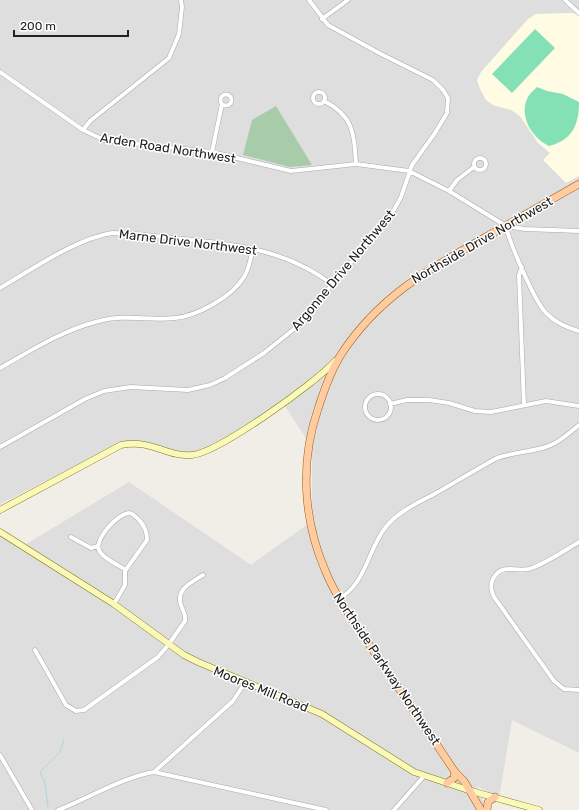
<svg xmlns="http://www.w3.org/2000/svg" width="579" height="810" font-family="Rubik,sans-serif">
  <rect width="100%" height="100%" fill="#f1ede7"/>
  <!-- residential -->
  <path fill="#dfdede" d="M0,0H579V753L512,720L499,798L477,786L487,810H0V530L23,546L129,482L251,565L312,521V448L283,403L215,447L185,455L133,443L94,456L0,504Z"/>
  <!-- education -->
  <path fill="#fffce3" d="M573,13L579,16V176L566,183L543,160L550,153L538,143L520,116L511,110L493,105L486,100L480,89L477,80L481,72L528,19L536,14Z"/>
  <!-- cemetery -->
  <path fill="#a8cbaa" d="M276,106L312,165L290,167L243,155L252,120Z"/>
  <!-- pitch -->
  <path fill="#84e1b5" d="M535,29L555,48L512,93L492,74Z
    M537,87L547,91L563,94L579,102C579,124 573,140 549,146C533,138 519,118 527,99C529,94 534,90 537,87Z"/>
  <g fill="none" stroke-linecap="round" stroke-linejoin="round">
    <!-- stream -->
    <path stroke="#a7d8df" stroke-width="1" d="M48,807L45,783L40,772L60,752L64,740"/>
    <defs>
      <path id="street" d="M565,0L579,13
        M322,19L348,0
        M0,72L83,130L104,140L212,152L291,171L356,164L409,171L449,191L506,226L525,229L579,231
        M313 98a6 6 0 1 1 12 0a6 6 0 1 1-12 0Z
        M220.5 100a5.5 5.5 0 1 1 11 0a5.5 5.5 0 1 1-11 0Z
        M324,101C354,116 354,134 356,164
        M83,130L90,121L169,58L179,34L182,7L181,0
        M212,152L222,104
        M474 164a6 6 0 1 1 12 0a6 6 0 1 1-12 0Z
        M449,191L457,180L474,167
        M506,226C509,242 535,302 546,313C556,323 566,327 579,331
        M522,267L519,275L524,405
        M0,288C33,269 75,239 112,233C136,233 159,237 183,239C239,245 287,250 333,285
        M0,368C32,350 63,330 99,321C124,314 149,321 175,318C197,316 232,297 244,277C249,269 251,258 253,248
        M365 407a13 13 0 1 1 26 0a13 13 0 1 1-26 0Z
        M390,404L407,400H429L449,403L475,411L491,412L546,401L579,406
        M0,447L85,399L104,391L131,387L188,390L210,385L225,378L264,353L294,329L390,217L401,197L412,165L435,133L447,113L448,98L443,90L433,80L381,54L328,25L309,0
        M71,537L91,548L98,546
        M579,542C564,551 548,562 532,568C518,574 502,561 493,579C490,585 491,591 494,597L554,681L564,689L579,690
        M339,599C366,583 368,550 385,528C398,511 420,502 438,492C457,481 477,469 497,458C512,453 527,452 542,448C556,445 568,434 579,425
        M114,604L125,585V571L147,540C147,532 144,525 139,520C136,517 133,513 129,513C117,514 92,541 100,552C106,560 118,565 126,570
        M35,650L66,705L76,711L84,710L158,657L169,644L185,621C186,615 184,613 182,608C174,590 190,583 203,575
        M0,755L32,810
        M154,772L233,701L246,681
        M58,810C89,798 121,778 154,772L326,810
        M394,810L424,776"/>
      <path id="secondary" d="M0,510L121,445C152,439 166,457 192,455C218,453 317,382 335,361
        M0,532L114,604L184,655L198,662L322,714L414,772L468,790L539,810"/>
      <path id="primary" d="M447,783L454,778L455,772
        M481,810L464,781L455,772C429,733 403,694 376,655C358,627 337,600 325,570C303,519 300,461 318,409C324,390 331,370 342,353C379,297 426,271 482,239C515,221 547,202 579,184
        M487,810L488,802L495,797"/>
    </defs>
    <!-- street casing -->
    <use href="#street" stroke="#a8a8a8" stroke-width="5"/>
    <!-- secondary casing -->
    <use href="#secondary" stroke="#7c7d03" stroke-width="7"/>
    <!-- primary casing -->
    <use href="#primary" stroke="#9e5b00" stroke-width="8"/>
    <!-- street -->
    <use href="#street" stroke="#fff" stroke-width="4"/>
    <!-- secondary -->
    <use href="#secondary" stroke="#fbf8bc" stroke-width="6"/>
    <!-- primary -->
    <use href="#primary" stroke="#fecca0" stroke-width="7"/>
  </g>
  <g text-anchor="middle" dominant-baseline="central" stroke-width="3" stroke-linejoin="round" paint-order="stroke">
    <!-- street labels -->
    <g font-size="13" fill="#212121" stroke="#fff">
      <text transform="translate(168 148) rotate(9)">Arden Road Northwest</text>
      <text transform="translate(482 240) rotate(-30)">Northside Drive Northwest</text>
      <text transform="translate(188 242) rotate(7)">Marne Drive Northwest</text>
      <text transform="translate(343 270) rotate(-50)">Argonne Drive Northwest</text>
      <text transform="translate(387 669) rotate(56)">Northside Parkway Northwest</text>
      <text transform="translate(261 689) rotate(22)">Moores Mill Road</text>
    </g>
  </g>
  <!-- scale -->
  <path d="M14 30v6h114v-6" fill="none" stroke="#212121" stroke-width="2"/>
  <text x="20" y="30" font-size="12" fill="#212121" stroke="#ffffff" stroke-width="3" paint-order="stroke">200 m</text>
</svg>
